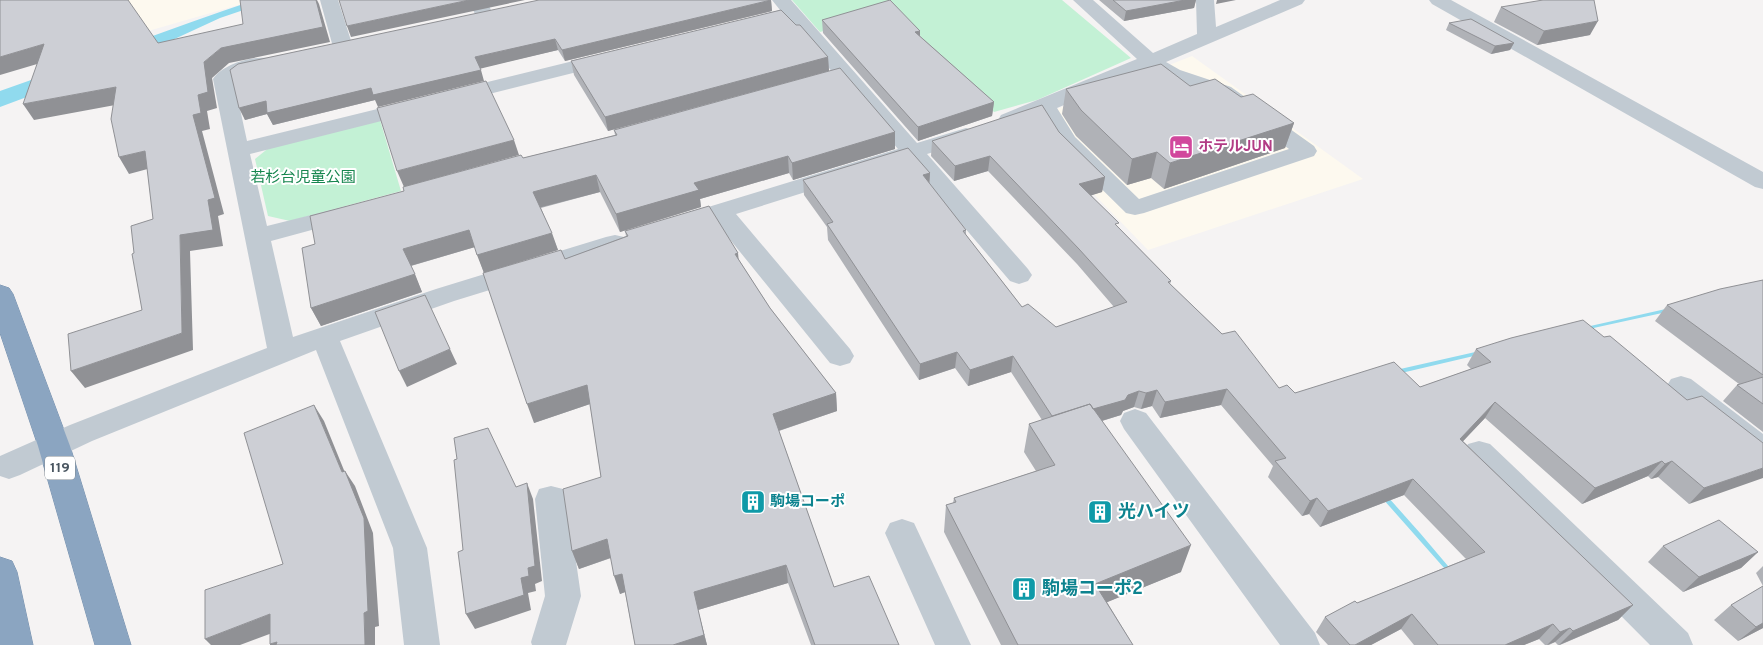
<svg xmlns="http://www.w3.org/2000/svg" width="1763" height="645" font-family="Overpass,'Noto Sans JP',sans-serif">
  <rect width="100%" height="100%" fill="#f5f3f3"/>
  <!-- commercial -->
  <path fill="#fdf9ef" d="M0,0H256L148,31Z
    M1192,56L1363,179L1148,250L1024,122Z"/>
  <!-- green -->
  <path fill="#c3f1d5" d="M792,0H1062L1131,58L1037,100L994,112L896,11L820,32Z
    M380,120L401,191L290,221L268,216L255,159L271,146Z"/>
  <!-- water -->
  <path fill="#90daee" d="M255,0H273L220,18L142,54L0,107V91C85,61 169,29 255,0Z
    M1763,287V291L1598,327L1299,397L1420,533L1515,645L1499,630L1290,394Z"/>
  <g fill="none" stroke-linecap="round" stroke-linejoin="round">
    <defs>
      <path id="highway" d="M0,285L9,288L13,294L70,446L131,645H95L38,446L0,333Z
        M0,557L12,561L17,572L33,645H0Z"/>
    </defs>
    <!-- highway casing -->
    <use href="#highway" stroke="#7690ad" stroke-width="1"/>
    <!-- minor -->
    <path fill="#c1cad2" fill-rule="evenodd" d="M320,0H338L353,47L350,51L343,53L336,51L333,47Z
      M468,0H486L494,16L492,20L485,22L478,20Z
      M772,0H791L917,143L966,128L974,130L977,135L974,140L927,154L1028,269L1032,275L1028,281L1019,284L1010,281L907,160L736,214L850,349L854,356L850,363L840,366L830,363L715,221L678,232L669,229L666,224L669,219L898,149L788,20L751,29L744,27L742,23L744,19L780,10Z
      M1073,0H1093L1153,53L1197,34L1196,0H1214L1216,27L1280,0H1305L1302,4L1166,62L1180,70L1231,87L1314,146L1317,151L1314,156L1144,213L1135,215L1126,213L1058,146L1040,115L1017,125L1009,126L1001,125L998,120L1001,115L1137,59ZM1149,69L1166,78L1217,95L1289,149L1139,199L1075,137L1057,108Z
      M1429,0H1451L1763,172V189L1755,187L1432,4Z
      M610,52L617,54L620,58L617,62L250,154L267,226L347,206L356,208L359,213L356,218L271,241L293,337L436,289L606,237L615,235L624,237L628,243L624,249L454,301L340,341L427,548L440,645H404L393,548L316,350L92,441L20,475L9,479L0,476V456L70,425L267,348L213,79C223,64 255,54 273,59L276,63L273,67L243,74L234,81L247,141Z
      M1681,376L1691,379L1763,434V463L1752,460L1671,395L1666,387L1671,379Z
      M1135,409L1146,413L1315,633L1320,645H1280L1124,429L1120,421L1124,413Z
      M1479,441L1490,444L1688,633L1693,645H1650L1468,462L1463,453L1468,444Z
      M551,486L563,489L567,499L581,596L566,645H532L531,642L545,596L535,499L539,489Z
      M902,519L914,523L971,645H935L885,533L890,523Z"/>
    <!-- highway -->
    <use href="#highway" fill="#8ba5c1" fill-rule="evenodd"/>
  </g>
  <!-- wall -->
  <path fill="#b0b2b7" d="M771,0L772,11L565,61L558,50L480,68L375,100L273,125L267,114L245,120L230,70Z
    M1099,0H1196L1194,8L1124,21Z
    M1501,7L1590,35L1537,45L1494,22Z
    M822,20L920,31V36L994,102L992,116L918,141L823,33Z
    M1449,23L1514,43L1510,50L1491,54L1446,30Z
    M796,25L828,57L829,71L608,131L574,75L571,61Z
    M1190,86L1241,97L1294,123L1285,148L1164,189L1151,178L1127,185L1076,136L1062,114L1066,89Z
    M614,130L895,132V149L793,180L789,173L700,199L701,207L620,232L600,192L541,208L558,250L484,273L475,247L411,266L422,292L321,326L311,308L315,244L523,158L615,135Z
    M1059,132L1105,177L1102,192L1091,195L1118,227L1171,281L1170,284L1279,388L1295,393L1420,387L1471,369L1467,365L1476,349L1604,337L1687,400L1763,443L1689,504L1658,477L1651,479L1648,476L1582,504L1485,418L1463,441L1633,605L1618,620L1560,645H1558L1555,642L1549,645H1545L1539,639L1524,645H1414L1401,629L1371,645H1328L1316,632L1325,617L1357,603L1466,559L1404,495L1320,527L1309,514L1302,516L1268,477L1273,466L1221,405L1160,418L1152,406L1141,409L1134,407L1123,411L1121,415L1102,421L1181,572L1107,602L1133,645H1001L944,532L946,505L953,503L954,498L1036,471L1024,452L1029,424L1042,420L1011,372L968,386L955,368L919,380L828,240L827,227L804,195L803,180L930,173L929,183L966,230V235L1022,307L1056,327L1114,307L1077,264L988,171L954,181L931,156L932,141Z
    M625,231L739,260L770,308L836,393L837,411L779,431L834,587L899,645H811L788,583L698,610L707,645H635L625,592L620,594L611,558L579,569L572,551L601,477L590,404L534,423L565,259L626,236Z
    M1763,280V432L1723,401L1737,385L1739,384L1655,321L1667,305Z
    M1663,546L1758,552L1741,568L1683,592L1648,562Z
    M1763,566V628L1738,641L1714,620L1731,605L1763,586L1756,573Z"/>
  <!-- shaded-wall -->
  <path fill="#909195" d="M316,0H317L319,4L330,42L229,63L212,78L217,108L207,111L210,129L202,131L224,214L218,216L223,246L190,251L193,350L85,388L71,371L182,333L180,235L193,115L198,95L204,62L221,48Z
    M469,0H525L351,37L347,26Z
    M771,0L772,11L565,61L562,50Z
    M1185,0H1196L1194,8L1124,21L1126,11Z
    M1217,0H1236L1216,4Z
    M1598,21L1590,35L1537,45L1544,31Z
    M920,31V44L915,32Z
    M555,39L558,50L479,69L475,57Z
    M1514,43L1510,50L1491,54L1495,46Z
    M44,44L54,59L0,75V57Z
    M828,57L829,71L608,131L605,117Z
    M481,70L484,81L378,107L375,100L273,125L267,114L245,120L239,108L266,101L371,88Z
    M116,87L126,103L34,120L23,104Z
    M994,102L992,116L918,141V127Z
    M1294,123L1285,148L1164,189L1170,163Z
    M895,132V149L793,180L792,163Z
    M514,140L519,155L404,187L397,171Z
    M145,151L155,167L129,174L119,157Z
    M1157,152L1151,178L1127,185L1132,159Z
    M788,156L789,173L700,199L701,207L620,232L616,214L694,183Z
    M990,156L988,171L954,181L955,166Z
    M930,173L929,189L923,175Z
    M596,175L600,192L538,208L533,192Z
    M1105,177L1102,192L1077,200L1079,184Z
    M469,230L475,247L410,266L403,249Z
    M552,233L558,250L484,273L477,255Z
    M738,253L740,272L735,254Z
    M415,274L422,292L321,326L311,308Z
    M450,349L457,364L407,387L399,371Z
    M957,352L955,368L919,380L920,364Z
    M1013,356L1011,372L968,386L970,370Z
    M587,385L593,403L534,423L527,404Z
    M1227,389L1221,405L1160,418L1165,402Z
    M1157,390L1152,406L1141,409L1146,393Z
    M1139,391L1134,407L1123,411L1121,415L1052,436L1055,420Z
    M836,393L837,411L775,432L773,414Z
    M1495,402L1485,418L1450,455L1460,439Z
    M314,405L324,421L350,485L345,471L355,486L373,533L379,626L375,627V645H365L364,613L342,472Z
    M1662,461L1648,476L1582,504L1595,488Z
    M1672,461L1658,477L1651,479L1665,464Z
    M1763,468V478L1689,504L1704,488Z
    M1413,479L1404,495L1320,527L1328,511Z
    M527,483L533,499L542,581L535,584L536,591L528,593L531,610L475,629L466,614L521,578L528,568Z
    M1317,498L1309,514L1302,516L1310,501Z
    M607,539L613,557L579,569L572,551Z
    M1191,545L1181,572L1088,610L1095,584Z
    M1758,552L1741,568L1683,592L1699,577Z
    M786,565L788,583L698,610L707,645H673L694,592Z
    M622,574L628,591L620,594L614,576Z
    M1633,605L1618,620L1559,645L1573,631Z
    M270,614L283,629L240,645H211L205,639Z
    M1412,614L1401,629L1371,645H1355Z
    M1763,623V628L1738,641L1756,627Z
    M1553,624L1539,639L1524,645H1505Z
    M1570,628L1555,642L1547,645L1560,632Z
    M277,642L279,645H270V644Z"/>
  <!-- building -->
  <path fill="#cdcfd5" stroke="#909195" d="M0,0H128L158,43L243,24L240,0H316L323,27L221,48L204,62L208,92L198,95L201,113L193,115L215,198L208,200L213,230L180,235L182,333L71,371L68,334L142,310L132,254L134,253L131,226L153,219L145,151L119,157L111,119L116,87L23,104L44,44L0,57Z
    M339,0H469L347,26Z
    M539,0H771L562,50L555,39L475,57L481,70L373,95L371,88L267,113L266,101L239,108L230,70L238,64Z
    M890,0L920,31L915,32L994,102L918,127L822,20Z
    M1113,0H1185L1126,11Z
    M1543,0H1594L1598,21L1544,31L1501,7Z
    M781,10L796,25H800L828,57L605,117L571,61Z
    M1471,19L1514,43L1495,46L1449,23Z
    M1161,64L1190,86L1215,79L1241,97L1253,94L1294,123L1170,163L1157,152L1132,159L1081,110L1066,89Z
    M840,68L895,132L792,163L788,156L694,183L699,190L616,214L596,175L533,192L552,233L477,255L469,230L403,249L415,274L311,308L302,248L315,244L310,216L404,191L403,187L521,155L523,158L617,135L614,130Z
    M486,81L514,140L397,171L377,108Z
    M1042,105L1059,132L1105,177L1079,184L1119,223L1115,224L1171,281L1168,282L1222,334L1235,331L1279,388L1287,385L1295,393L1394,362L1420,387L1491,362L1476,349L1511,338L1583,320L1604,337L1610,336L1687,400L1702,396L1763,443V468L1704,488L1672,461L1665,464L1662,461L1595,488L1495,402L1460,439L1633,605L1573,631L1570,628L1560,632L1553,624L1505,645H1438L1412,614L1355,645H1350L1325,617L1355,601L1357,603L1485,552L1413,479L1328,511L1317,498L1310,501L1275,461L1286,458L1227,389L1165,402L1157,390L1146,393L1139,391L1128,395L1125,400L1093,409L1090,404L1052,416L1013,356L970,370L957,352L920,364L827,224L833,222L803,180L908,148L930,173L923,175L966,230L963,231L1022,307L1028,304L1056,327L1127,302L1079,249L990,156L955,166L932,141Z
    M709,206L738,253L735,254L770,308L836,393L773,414L834,587L869,576L899,645H815L786,565L694,592L704,635L673,645H635L622,574L614,576L607,539L572,551L563,489L601,477L587,385L527,404L483,273L561,250L565,259L628,236L625,231Z
    M1763,280V375L1667,305L1720,289Z
    M425,295L450,349L399,371L375,312Z
    M1763,377V404L1737,385Z
    M1090,404L1191,545L1095,584L1133,645H1018L946,505L956,502L954,498L1055,465L1029,424Z
    M314,405L342,472L345,471L364,518L368,611L364,613L365,645H276L277,642L270,644V614L205,639V590L283,564L244,433Z
    M488,428L516,487L527,483L535,566L528,568L529,576L521,578L524,595L466,614L458,552L463,550L454,460L457,459L454,438Z
    M1719,520L1758,552L1699,577L1663,546Z
    M1763,586V623L1756,627L1731,605Z"/>
  <!-- icons -->
  <defs>
    <symbol id="hotel-square" viewBox="-11 -11 22 22"><rect x="-9" y="-9" width="18" height="18" rx="4" fill="#d1479c" stroke="#fff"/><path d="M-6-4.5h1.5V1H6V5H4.5V3h-9V5H-6ZM-4 0a1.8 1.8 0 1 1 3.6 0ZM.5 0V-2.5h3Q6-2.5 6 0Z" fill="#fff"/></symbol>
    <symbol id="building-square" viewBox="-11 -11 22 22"><rect x="-9" y="-9" width="18" height="18" rx="4" fill="#0f9aa8" stroke="#fff"/><path d="M-4-6H4V6H1V3H-1V6H-4ZM-2.5-4.3h1.7v1.8h-1.7ZM.8-4.3h1.7v1.8H.8ZM-2.5-1h1.7V.8h-1.7ZM.8-1h1.7V.8H.8Z" fill="#fff"/></symbol>
  </defs>
  <g fill-rule="evenodd">
    <use href="#hotel-square" x="1167" y="133" width="28" height="28"/>
    <use href="#building-square" x="739" y="488" width="28" height="28"/>
    <use href="#building-square" x="1086" y="498" width="28" height="28"/>
    <use href="#building-square" x="1010" y="575" width="28" height="28"/>
  </g>
  <g text-anchor="middle" dominant-baseline="central" stroke-width="4" stroke-linejoin="round" paint-order="stroke">
    <!-- shield labels -->
    <rect fill="#fff" stroke="#808990" stroke-width="1" x="45" y="456.5" width="30" height="23" rx="4"/>
    <g font-size="14" font-weight="bold" fill="#4a5661">
      <text x="60" y="468">119</text>
    </g>
    <!-- hotel labels -->
    <g font-size="15" font-weight="bold" fill="#b23c85" stroke="#fff" text-anchor="start">
      <text x="1198" y="147">ホテルJUN</text>
    </g>
    <!-- park labels -->
    <g font-size="15" fill="#17864f" stroke="#fff">
      <text x="303" y="178">若杉台児童公園</text>
    </g>
    <!-- culture labels -->
    <g font-size="15" font-weight="bold" fill="#0d838f" stroke="#fff" text-anchor="start">
      <text x="770" y="502">駒場コーポ</text>
    </g>
    <!-- near-culture labels -->
    <g font-size="18" font-weight="bold" fill="#0d838f" stroke="#fff" text-anchor="start">
      <text x="1118" y="512">光ハイツ</text>
      <text x="1042" y="589">駒場コーポ2</text>
    </g>
  </g>
</svg>
